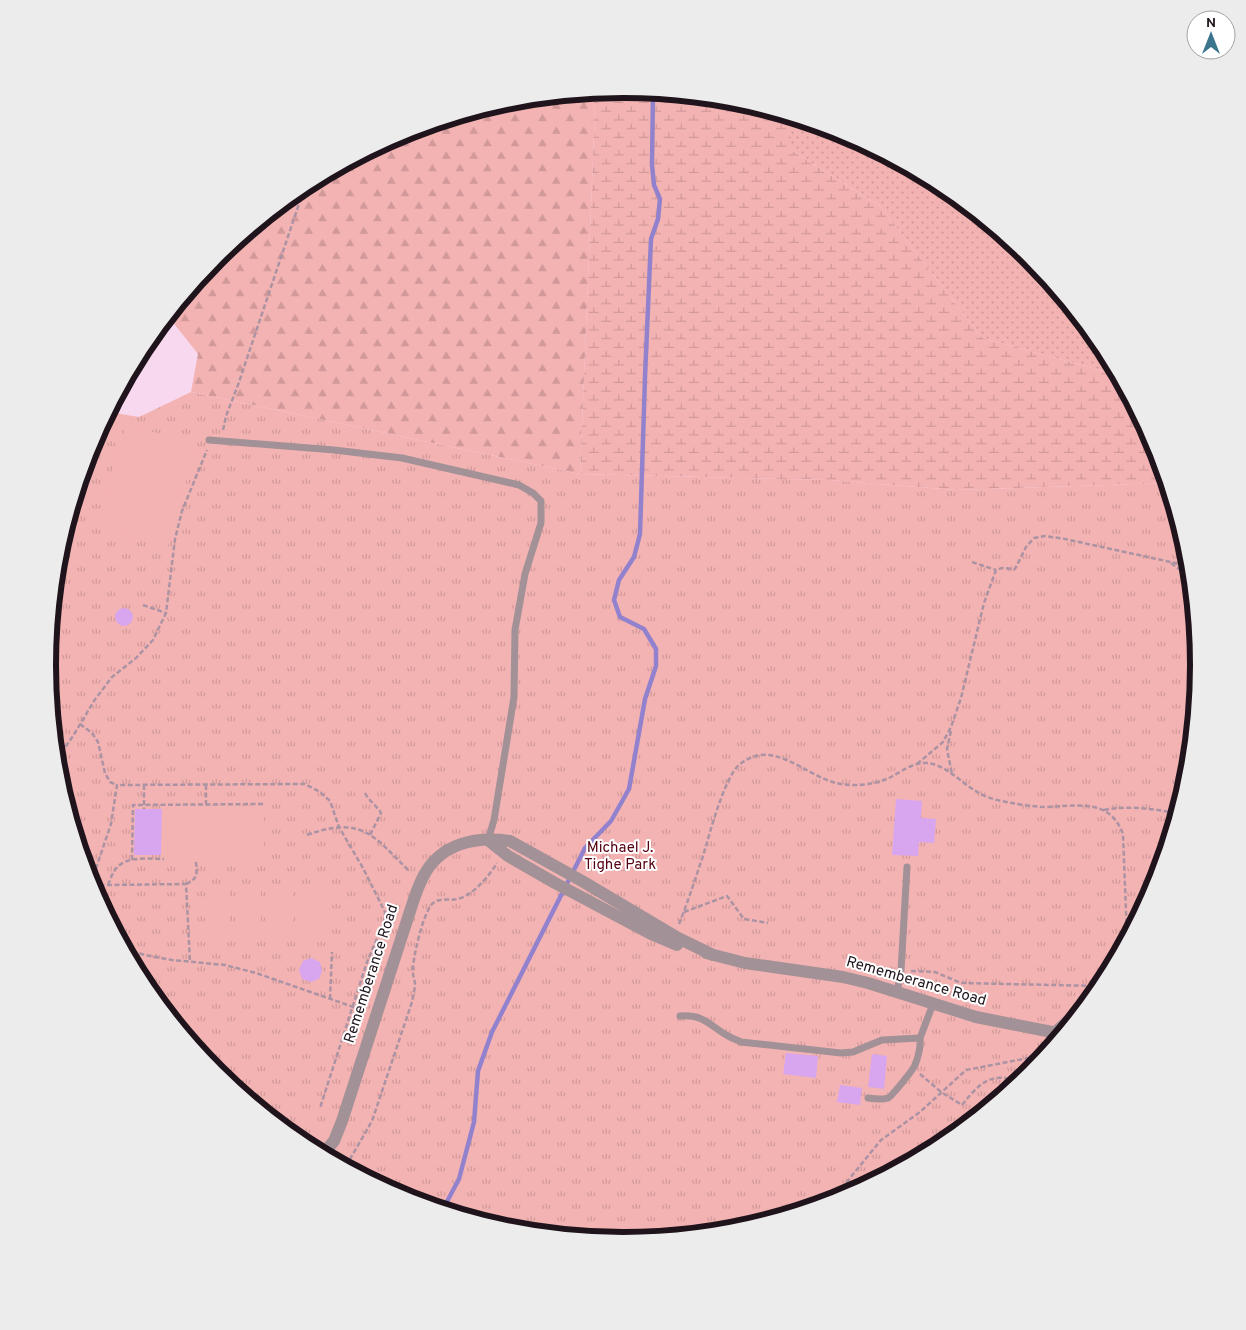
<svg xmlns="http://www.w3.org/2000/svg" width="1246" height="1330" font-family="Overpass,sans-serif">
  <defs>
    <pattern id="grass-dots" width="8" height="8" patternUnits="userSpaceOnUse" patternTransform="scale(1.25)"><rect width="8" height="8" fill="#f4b3b3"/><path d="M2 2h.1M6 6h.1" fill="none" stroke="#d19999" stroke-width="1.8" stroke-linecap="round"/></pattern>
    <pattern id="forest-firs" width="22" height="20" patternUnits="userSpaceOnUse" patternTransform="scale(1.25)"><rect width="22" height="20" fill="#f4b3b3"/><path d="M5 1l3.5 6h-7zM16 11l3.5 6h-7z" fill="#d19999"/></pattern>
    <pattern id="wetland-marsh" width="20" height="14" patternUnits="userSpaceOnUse" patternTransform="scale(1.25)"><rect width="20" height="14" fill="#f4b3b3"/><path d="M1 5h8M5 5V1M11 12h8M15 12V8" fill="none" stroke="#d19999"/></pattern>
    <pattern id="park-tufts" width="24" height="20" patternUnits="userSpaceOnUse" patternTransform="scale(1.25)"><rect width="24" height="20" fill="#f4b3b3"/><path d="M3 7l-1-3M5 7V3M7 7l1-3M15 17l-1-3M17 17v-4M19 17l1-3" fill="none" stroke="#d19999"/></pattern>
  </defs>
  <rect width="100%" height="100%" fill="#f8d8ef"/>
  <!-- grass -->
  <path fill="url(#grass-dots)" d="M791,117L843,133L943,187L1030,258L1102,346L1118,375L982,338L880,206L791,150Z"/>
  <!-- forest -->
  <path fill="url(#forest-firs)" d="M592,93L595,109L580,474L191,392L198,354L168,316L216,258L304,186L403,133L511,101Z"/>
  <!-- wetland -->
  <path fill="url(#wetland-marsh)" d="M623,90L736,101L791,117V150L880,206L982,338L1118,375L1155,445L1166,483L956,490L828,480L580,474L595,109L592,93Z"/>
  <!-- park -->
  <path fill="url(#park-tufts)" d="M191,392L580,474L828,480L956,490L1166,483L1187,553L1198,665L1187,778L1155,885L1101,985L1030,1072L942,1144L843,1197L735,1229L623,1240L510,1229L403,1197L303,1143L216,1072L144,984L91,885L59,777L48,665L59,552L91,445L109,412L139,417Z"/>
  <!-- pitch -->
  <path fill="#f4b3b3" d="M126,426L197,442L168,546L95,528Z
    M164,805L264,806V862H164Z
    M206,886H230L229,938H205Z
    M237,886H261V938H237Z
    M269,886L293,887V938H269Z
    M301,887H325V938H301Z"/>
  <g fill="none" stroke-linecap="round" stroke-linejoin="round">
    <!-- stream -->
    <path stroke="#9282ce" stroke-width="4.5" d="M443,1209L459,1179L474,1122L478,1071L492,1032L585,848L611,821L629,789L645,699L656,666V649L644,629L620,617L614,600L619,580L634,557L640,534L645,377L651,239L658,219L660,199L654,185L652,165L653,92"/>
  </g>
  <!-- building -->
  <path fill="#d7a6ee" d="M115 617a9 9 0 1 1 18 0a9 9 0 1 1-18 0Z
    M896,799L922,801L921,818L936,819L934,843L919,842L918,856L892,855Z
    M135,809H162L161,855H134Z
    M311,958L320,962L322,971L319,979L311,982L302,979L299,970L303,961Z
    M786,1053L818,1056L816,1078L783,1074Z
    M872,1054L887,1056L884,1089L868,1087Z
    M840,1085L862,1088L860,1105L837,1102Z"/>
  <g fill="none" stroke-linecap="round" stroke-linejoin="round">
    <!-- path -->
    <path stroke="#ab93a4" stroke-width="2.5" stroke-dasharray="5 2.5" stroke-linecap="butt" d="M223,430L226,416L238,385L305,186
      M972,562L996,570
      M1171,563L1190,577
      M143,605L166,613
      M80,724L92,733L98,742L105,773L110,782L117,785
      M951,731L947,749L952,774
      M57,759L73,736L94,701L112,677L136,658L153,640L166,613L175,539L182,511L207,450
      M917,764L943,742L951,727L961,698L984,603L996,570L1002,568L1015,569L1026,547L1034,538L1045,536L1065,539L1189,566
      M144,785V809
      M206,785V804
      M365,793C369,801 376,805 381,813L370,835
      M1104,810C1127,805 1153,809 1176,813
      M307,835C362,815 374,836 410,872
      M132,860L133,805L263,804
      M91,883L111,824L117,785L305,784L320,792L330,801L339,827L363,868L385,912L384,922L367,962L320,1108
      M186,884C198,879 197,874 196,862
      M108,885C110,880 112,874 115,870C125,855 149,859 164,859
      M92,886L108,885L186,884L190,962
      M684,912L727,896L744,919L768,923
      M679,924C688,902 695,879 703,856C709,836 724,778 739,765C772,737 804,775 836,783C853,787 873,785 889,778C901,772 913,762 927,763C947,765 962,784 979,793C989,799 1001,801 1012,803C1021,805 1032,806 1042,807C1074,807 1109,796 1123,834L1127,938
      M125,949L145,955L172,960L225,965L256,973L365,1011
      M867,967L891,970
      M911,971L935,972L961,983L1100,986
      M330,999L332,952
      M920,1074L941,1092L962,1105C978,1085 991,1070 1018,1082
      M346,1166L372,1121L412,1002C413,996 415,989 415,983C414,978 412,973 413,967C414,954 423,914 432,904C439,897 449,901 457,899C473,896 489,876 497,863
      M832,1200L881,1140L920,1112L966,1070L1044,1055"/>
    <!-- lane -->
    <path stroke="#a29196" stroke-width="7" d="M209,440L334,450L402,458L519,485L533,493L541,501V523L525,574L515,630L514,697L494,820L488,840
      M897,992L901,971L907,867
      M680,1016C706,1014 710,1027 730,1037C733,1039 738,1040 741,1042L841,1053L853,1052L882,1040L920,1038L933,1004
      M1057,1039L1052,1032L1076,1010H1081
      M868,1098C874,1099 882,1100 888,1098C892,1096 913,1070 915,1065C918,1058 921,1046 920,1038"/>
    <!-- street -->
    <path stroke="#a29196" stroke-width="12" d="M488,840L508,856L555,883L651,934L677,945
      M706,953L745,963L843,977L868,983L976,1017L1052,1032
      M323,1154L334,1141L342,1121L413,902C416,893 419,885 423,877C440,843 476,836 510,841L582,881L678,938L713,955"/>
  </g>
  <g text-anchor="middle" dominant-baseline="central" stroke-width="4" stroke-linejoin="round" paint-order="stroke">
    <!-- park labels -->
    <g font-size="15" fill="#540010" stroke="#fff">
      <text x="620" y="848">Michael J.<tspan x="620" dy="17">Tighe Park</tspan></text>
    </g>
    <!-- street labels -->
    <g font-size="15" fill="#1f141c" stroke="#fff">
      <text transform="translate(372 974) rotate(-72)">Rememberance Road</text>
      <text transform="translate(916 982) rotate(16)">Rememberance Road</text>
    </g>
  </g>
  <!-- crop -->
  <path d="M0 0H1246V1330H0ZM56 665a567 567 0 1 1 1134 0a567 567 0 1 1-1134 0Z" fill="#edeced" fill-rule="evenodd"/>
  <path fill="none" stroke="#1f141c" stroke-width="6" d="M56 665a567 567 0 1 1 1134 0a567 567 0 1 1-1134 0Z"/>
  <!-- north arrow -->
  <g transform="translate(1211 35)"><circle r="24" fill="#ffffff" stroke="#a5a1a4"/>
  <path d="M0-4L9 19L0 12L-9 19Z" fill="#3a748d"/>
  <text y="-8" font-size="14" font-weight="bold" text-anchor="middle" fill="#1f141c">N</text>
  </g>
</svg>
